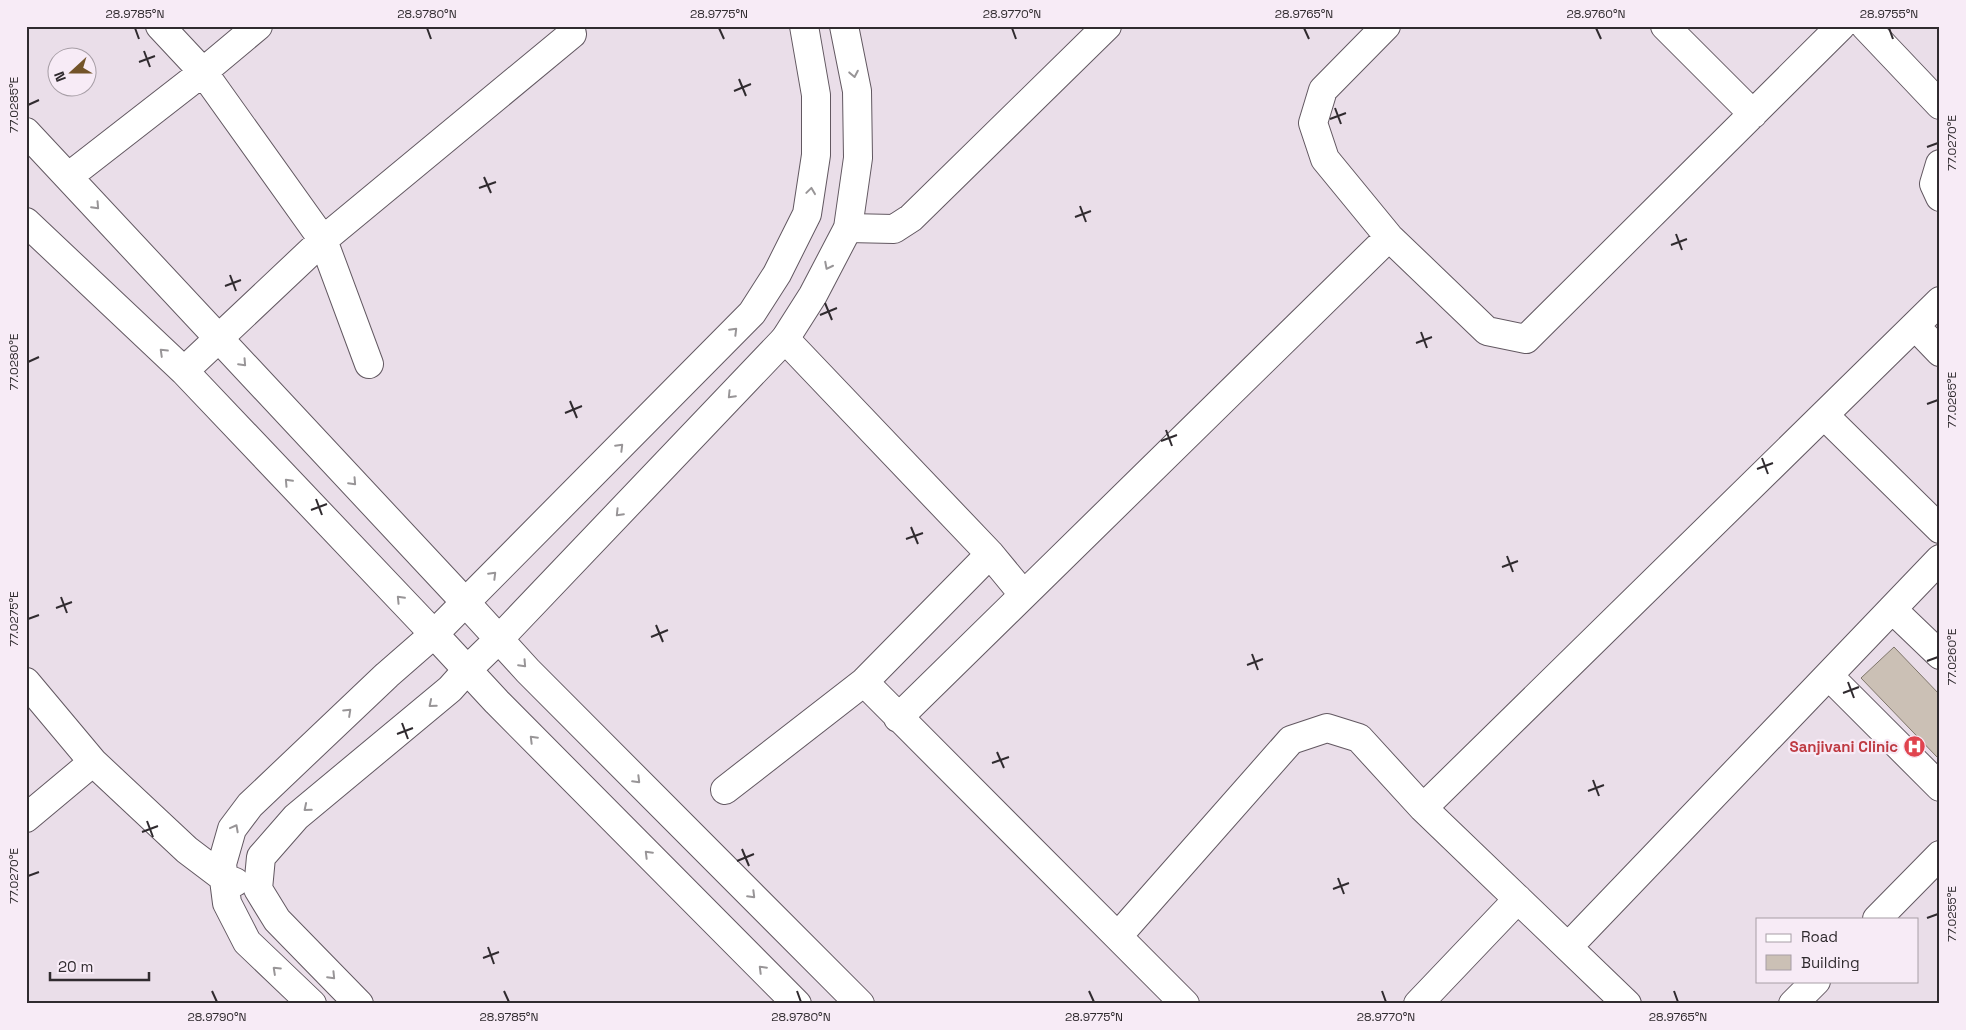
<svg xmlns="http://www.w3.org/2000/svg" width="1966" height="1030" font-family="'Space Grotesk',sans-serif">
  <rect width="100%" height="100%" fill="#eadee9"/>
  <!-- building -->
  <path fill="#cbc0b5" stroke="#7f766b" d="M1894,647L1940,695V754L1937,757L1861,678Z"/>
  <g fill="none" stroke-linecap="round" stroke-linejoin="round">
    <defs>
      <path id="minor" d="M160,26L203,72L323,240L369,364
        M1386,26L1323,90L1313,123L1325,159L1389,237L1487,331L1526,339L1841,26
        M1665,26L1753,114
        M1865,26L1940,105
        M26,132L466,603
        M1940,164L1934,184L1940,197
        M68,177L203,72L258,26
        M26,222L184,371L434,634L387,675L250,805L232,829L222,864L227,903L247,942L312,1004
        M848,228L894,229L911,218L1107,26
        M1915,326L1940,352
        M785,339L990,554L1023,594
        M184,371L323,240L572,34
        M1824,415L1940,529
        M1892,609L1940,655
        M1829,676L1940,787
        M26,682L93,762L187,850L224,878L235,882
        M864,682L1185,1004
        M898,718L1389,237
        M725,790L864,682L990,554
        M1423,808L1940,301
        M26,818L93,762
        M1877,919L1940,855
        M1118,936L1291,740L1327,728L1359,738L1423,808L1627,1004
        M1568,947L1940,559
        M359,1004L277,920L258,889L261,857L296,817L450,689L467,670
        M1418,1004L1518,899
        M1793,1004L1816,981"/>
      <path id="major" d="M466,603L528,671L860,1004
        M467,670L499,639L785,339L813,295L848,228L858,158L857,91L844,26
        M797,1004L497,702L434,634L752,313L777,274L807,214L816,155V95L804,26"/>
    </defs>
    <!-- minor casing -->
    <use href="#minor" stroke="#625861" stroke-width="30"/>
    <!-- major casing -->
    <use href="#major" stroke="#625861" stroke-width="30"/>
    <!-- minor -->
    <use href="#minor" stroke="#fff" stroke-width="28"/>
    <!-- major -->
    <use href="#major" stroke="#fff" stroke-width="28"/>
  </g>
  <!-- one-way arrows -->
  <defs><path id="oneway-chevron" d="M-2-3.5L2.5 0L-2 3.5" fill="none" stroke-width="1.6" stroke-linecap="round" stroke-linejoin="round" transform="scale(1.25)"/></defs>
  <g stroke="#989597">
    <use href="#oneway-chevron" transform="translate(854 74) rotate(79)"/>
    <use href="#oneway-chevron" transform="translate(811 191) rotate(-82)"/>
    <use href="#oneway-chevron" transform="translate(96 206) rotate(47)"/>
    <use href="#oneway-chevron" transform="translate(828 266) rotate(117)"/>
    <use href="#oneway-chevron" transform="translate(734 331) rotate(-45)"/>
    <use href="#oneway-chevron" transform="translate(163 352) rotate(-136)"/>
    <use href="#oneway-chevron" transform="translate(243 363) rotate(47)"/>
    <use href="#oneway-chevron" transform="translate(731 395) rotate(134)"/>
    <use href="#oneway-chevron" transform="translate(620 447) rotate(-45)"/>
    <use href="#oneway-chevron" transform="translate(288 482) rotate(-133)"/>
    <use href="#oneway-chevron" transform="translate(353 482) rotate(47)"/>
    <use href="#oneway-chevron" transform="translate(619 513) rotate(134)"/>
    <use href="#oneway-chevron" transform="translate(493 575) rotate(-45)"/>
    <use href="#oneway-chevron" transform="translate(400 599) rotate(-134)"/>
    <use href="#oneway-chevron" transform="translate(523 664) rotate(47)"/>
    <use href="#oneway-chevron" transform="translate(432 704) rotate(140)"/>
    <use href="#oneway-chevron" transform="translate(348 712) rotate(-43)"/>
    <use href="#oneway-chevron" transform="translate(533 739) rotate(-135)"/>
    <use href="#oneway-chevron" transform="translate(637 780) rotate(45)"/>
    <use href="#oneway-chevron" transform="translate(307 808) rotate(140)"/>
    <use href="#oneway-chevron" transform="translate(235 828) rotate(-62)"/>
    <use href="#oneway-chevron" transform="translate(648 854) rotate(-135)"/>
    <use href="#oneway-chevron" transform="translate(752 895) rotate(45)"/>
    <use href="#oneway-chevron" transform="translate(762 969) rotate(-135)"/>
    <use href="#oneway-chevron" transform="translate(276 970) rotate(-137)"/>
    <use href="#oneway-chevron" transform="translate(332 976) rotate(46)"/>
  </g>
  <!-- ticks -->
  <path fill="none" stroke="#302b2f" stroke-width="2" d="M135,28L139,39M427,28L431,39M719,28L724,39M1012,28L1016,39M1304,28L1309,39M1596,28L1601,39M1889,28L1893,39M144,51L150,67M139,62L155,56M739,79L746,96M734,91L751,84M28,105L39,100M1335,108L1341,124M1330,119L1346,113M1927,147L1938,143M484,177L491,193M479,188L496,182M1080,206L1086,222M1075,217L1091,211M1676,234L1682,250M1671,245L1687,239M230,275L236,291M225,286L241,280M825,303L832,320M820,315L837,308M1421,332L1427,348M1416,343L1432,337M28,362L39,357M570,401L577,418M1927,404L1938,400M565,413L582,406M1166,430L1172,446M1161,441L1177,435M1762,458L1768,474M1757,469L1773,463M316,499L322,515M311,510L327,504M911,527L918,544M906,539L923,533M1507,556L1513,572M1502,567L1518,561M61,597L67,613M56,608L72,602M28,619L39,615M656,625L663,642M651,637L668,630M1252,654L1258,670M1927,661L1938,657M1247,665L1263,659M1848,682L1854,698M1843,693L1859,687M402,723L408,739M397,734L413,728M997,752L1004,768M992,763L1009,757M1593,780L1599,796M1588,791L1604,785M147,821L153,837M142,832L158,826M742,849L749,866M737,861L754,854M28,876L39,872M1338,878L1344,894M1333,889L1349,883M1927,918L1938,914M488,947L494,964M483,958L499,952M212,991L217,1002M504,991L509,1002M797,991L801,1002M1089,991L1094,1002M1382,991L1386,1002M1674,991L1678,1002"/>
  <!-- icons -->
  <defs>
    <symbol id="hospital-disc" viewBox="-11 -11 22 22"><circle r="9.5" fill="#e0444e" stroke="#f7ebf6"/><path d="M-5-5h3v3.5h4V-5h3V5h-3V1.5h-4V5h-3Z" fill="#fff"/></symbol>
  </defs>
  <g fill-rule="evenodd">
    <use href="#hospital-disc" x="1902" y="734" width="25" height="25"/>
  </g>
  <g text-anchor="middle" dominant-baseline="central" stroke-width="4.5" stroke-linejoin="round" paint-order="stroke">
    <!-- health labels -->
    <g font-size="15" font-weight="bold" fill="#be3a42" stroke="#f7ebf6" text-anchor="end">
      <text x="1898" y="746">Sanjivani Clinic</text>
    </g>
  </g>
  <!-- border -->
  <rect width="1966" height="1030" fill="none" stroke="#f7ebf6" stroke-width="55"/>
  <!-- legend -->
  <rect x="1756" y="918" width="162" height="65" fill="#f7ebf6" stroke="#a79ea6"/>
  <rect x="1766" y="934" width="25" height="8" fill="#ffffff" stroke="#a79ea6"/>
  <text x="1801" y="942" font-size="15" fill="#302b2f">Road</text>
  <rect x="1766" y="955" width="25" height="15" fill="#cbc0b5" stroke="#a79ea6"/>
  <text x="1801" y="968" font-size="15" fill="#302b2f">Building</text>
  <!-- north arrow -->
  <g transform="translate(72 72) rotate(249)"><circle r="24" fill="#f7ebf6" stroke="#a79ea6"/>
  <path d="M0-4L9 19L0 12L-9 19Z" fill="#735429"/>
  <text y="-8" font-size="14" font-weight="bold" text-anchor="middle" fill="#302b2f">N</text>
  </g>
  <!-- scale -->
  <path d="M50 972v8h99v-8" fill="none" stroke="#302b2f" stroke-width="2.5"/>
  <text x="58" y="972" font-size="15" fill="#302b2f" stroke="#f7ebf6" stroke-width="4" paint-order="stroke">20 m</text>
  <rect x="28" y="28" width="1910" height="974" fill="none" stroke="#302b2f" stroke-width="2"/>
  <g font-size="12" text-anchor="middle" fill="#302b2f">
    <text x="135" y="18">28.9785°N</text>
    <text x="427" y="18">28.9780°N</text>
    <text x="719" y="18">28.9775°N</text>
    <text x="1012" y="18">28.9770°N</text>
    <text x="1304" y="18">28.9765°N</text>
    <text x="1596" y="18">28.9760°N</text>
    <text x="1889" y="18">28.9755°N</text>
    <text transform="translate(14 105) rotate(-90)" y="4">77.0285°E</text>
    <text transform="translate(1952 143) rotate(-90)" y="4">77.0270°E</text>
    <text transform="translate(14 362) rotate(-90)" y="4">77.0280°E</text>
    <text transform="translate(1952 400) rotate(-90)" y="4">77.0265°E</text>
    <text transform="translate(14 619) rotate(-90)" y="4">77.0275°E</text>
    <text transform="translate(1952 657) rotate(-90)" y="4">77.0260°E</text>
    <text transform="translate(14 876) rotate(-90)" y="4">77.0270°E</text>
    <text transform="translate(1952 914) rotate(-90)" y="4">77.0255°E</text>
    <text x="217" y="1021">28.9790°N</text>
    <text x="509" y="1021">28.9785°N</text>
    <text x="801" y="1021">28.9780°N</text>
    <text x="1094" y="1021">28.9775°N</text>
    <text x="1386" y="1021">28.9770°N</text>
    <text x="1678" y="1021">28.9765°N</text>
  </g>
</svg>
